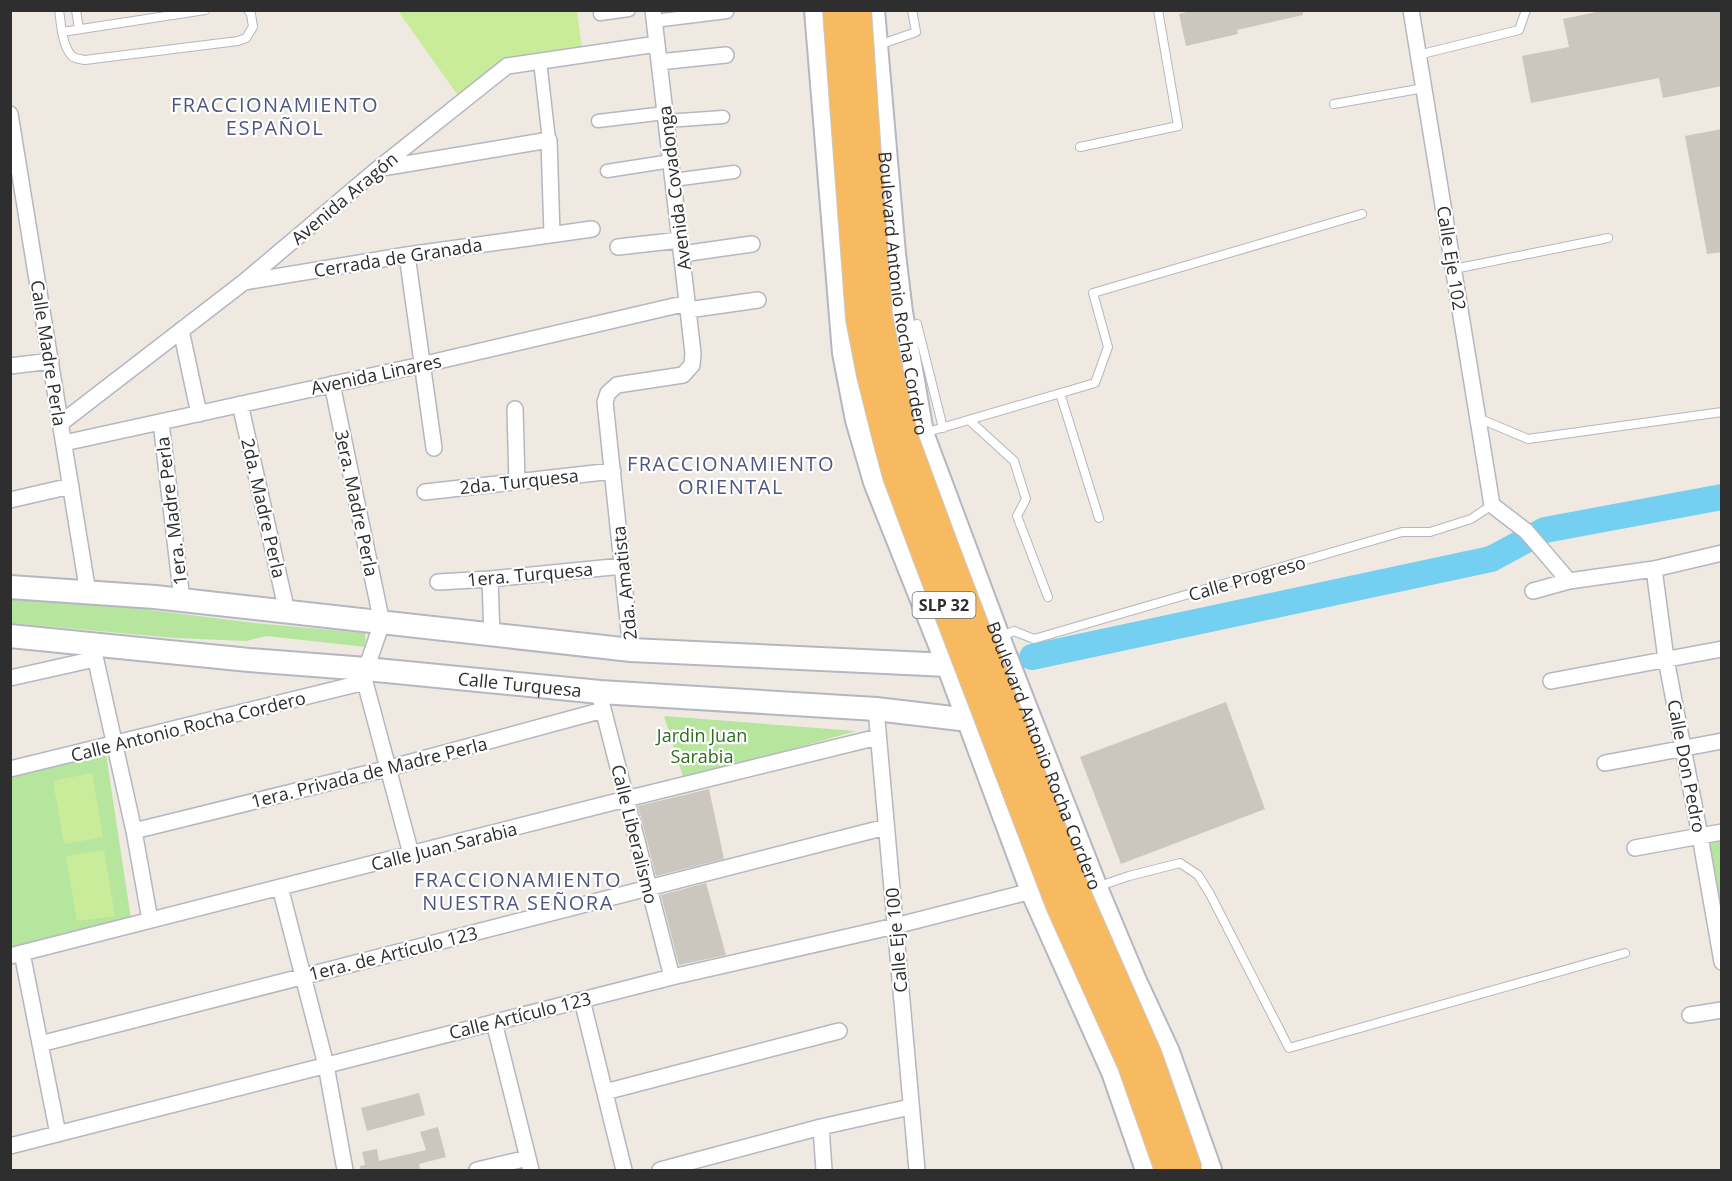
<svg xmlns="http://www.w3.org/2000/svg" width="1732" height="1181" font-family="'Open Sans',sans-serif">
  <rect width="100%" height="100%" fill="#efe9e1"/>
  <!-- green -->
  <path fill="#b6e59e" d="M10,594L38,596L254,623L365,633L366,647L266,636L246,641L175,638L11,623Z
    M664,716L856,731L684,780Z
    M106,754L131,919L11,952V776Z
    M1721,833V934L1700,836Z"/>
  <!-- pitch -->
  <path fill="#c9ec9a" d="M398,11H577L582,49L503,60L459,97Z
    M92,773L103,837L64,844L53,781Z
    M104,850L115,916L77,921L66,856Z"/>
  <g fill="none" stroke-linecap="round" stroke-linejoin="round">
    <!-- river -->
    <path stroke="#75cff0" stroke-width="26" d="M1032,657L1491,559L1545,530L1722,497"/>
  </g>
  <!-- building -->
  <path fill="#cbc7bf" d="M1194,10H1303V15L1237,30L1238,34L1186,46L1179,14Z
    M1606,10H1722V86L1663,98L1659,78L1531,103L1522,56L1569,47L1563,19Z
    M1722,129V252L1707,254L1685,136Z
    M1226,702L1265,809L1121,864L1080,757Z
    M709,789L724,859L656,876L638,806Z
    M706,883L726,955L679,965L661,895Z
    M419,1093L425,1115L367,1131L361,1108Z
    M438,1127L446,1157L419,1164L421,1170H360V1166L365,1165L362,1152L377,1149L379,1161L426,1150L420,1132Z"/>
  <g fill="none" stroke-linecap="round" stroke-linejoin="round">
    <defs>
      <path id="service" d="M59,10C61,23 62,45 71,55C74,59 80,59 85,60L238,41L246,38L253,27L251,14L248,10
        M76,10L79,29
        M62,32L205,10
        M879,45L916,32L912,10
        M1418,55L1519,30L1526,10
        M1334,104L1424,88
        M1080,147L1178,126L1158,10
        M1454,269L1608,238
        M917,324L943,428
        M1060,393L1099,518
        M1478,418L1528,439L1722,412
        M969,420L1014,461L1026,499L1017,516L1048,597
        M924,433L1095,383L1108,347L1093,293L1362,214
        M1002,636L1014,631L1034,639L1402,532H1430L1471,519L1492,505
        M1097,887L1129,876L1180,863L1198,875L1210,894L1289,1048L1625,953"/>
      <path id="pedestrian" d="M600,14L629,10
        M654,21L727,12
        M540,61L549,140
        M598,121L665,113
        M666,121L723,117
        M607,171L671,161
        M673,180L734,172"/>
      <path id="minor" d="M1411,10L1492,505L1526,531L1569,581
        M659,62L726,55
        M10,114L88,593
        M382,168L549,140L552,234
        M618,247L680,240
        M682,254L752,244
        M407,255L434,448
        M244,282L407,255L592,229
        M688,310L758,300
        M181,330L199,414
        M10,366L51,361
        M332,384L382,623L366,669L365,682L411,854
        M240,404L287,612
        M515,409L517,482
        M161,422L182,600
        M61,423L244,282L379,168L507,66L657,44
        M64,443L421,365L687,303
        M425,492L613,471
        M10,500L71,486
        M1654,569L1666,659L1700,836L1722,962
        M490,579L492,635
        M438,582L490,579L623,566
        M1533,591L1569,581L1654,569L1722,553
        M92,643L134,831L150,920
        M631,650L605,402L608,393L617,385L683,375L692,365L693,353L653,10
        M10,678L95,659
        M1551,681L1722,649
        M601,701L672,977
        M876,709L917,1170
        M1605,763L1722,741
        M10,769L365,682
        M134,831L389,768L603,710
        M1635,848L1722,832
        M280,887L326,1065L345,1170
        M22,953L58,1134
        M10,956L626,799L878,737
        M582,1000L624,1170
        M1690,1015L1722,1010
        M494,1022L531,1170
        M40,1044L886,827
        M605,1092L839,1031
        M821,1127L824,1170
        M10,1146L672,977L895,926L1032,891
        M477,1170L528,1158
        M660,1170L821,1127L910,1107"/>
      <g id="secondary">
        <path d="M816,10L844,353L857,420L875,482L948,665L1032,891L1113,1072L1147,1170"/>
        <path id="s1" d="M873,10L894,254L901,312L922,433L1002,647L1096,888L1135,981L1168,1052L1210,1170"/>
        <path d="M10,587L155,597L631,650L948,665L961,661"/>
        <path id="s2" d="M10,636L249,660L366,669L600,692L876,709L969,720L980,716"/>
      </g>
    </defs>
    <!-- service casing -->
    <use href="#service" stroke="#b4b7c1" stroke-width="10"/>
    <!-- pedestrian casing -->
    <use href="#pedestrian" stroke="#b4b7c1" stroke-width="15"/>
    <!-- minor casing -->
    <use href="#minor" stroke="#b4b7c1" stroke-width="18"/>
    <!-- secondary casing -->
    <use href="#secondary" stroke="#b4b7c1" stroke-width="26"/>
    <!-- service -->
    <use href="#service" stroke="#fff" stroke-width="8"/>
    <!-- pedestrian -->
    <use href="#pedestrian" stroke="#fff" stroke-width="12"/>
    <!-- minor -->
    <use href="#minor" stroke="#fff" stroke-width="15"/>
    <!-- secondary -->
    <use href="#secondary" stroke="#fff" stroke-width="22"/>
    <defs>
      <path id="trunk-bridge" d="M836,10L859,318L870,375L886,439L896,476L925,554L1059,905L1131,1065L1168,1170
        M858,10L879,316L890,372L905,438L945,546L1079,897L1149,1056L1189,1170"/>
    </defs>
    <!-- trunk-bridge casing -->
    <use href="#trunk-bridge" stroke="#c9c9c9" stroke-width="28" stroke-linecap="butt"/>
    <!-- trunk-bridge -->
    <use href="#trunk-bridge" stroke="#f8ba60" stroke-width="26"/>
  </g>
  <g text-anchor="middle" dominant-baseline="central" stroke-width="4.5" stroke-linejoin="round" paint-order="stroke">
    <!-- shield labels -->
    <rect fill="#fff" stroke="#6d6d6d" stroke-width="1.5" x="912.5" y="592" width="63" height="26" rx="4.5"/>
    <g font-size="16" font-weight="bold" fill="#2e2e2e">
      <text x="944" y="605">SLP 32</text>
    </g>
    <!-- street labels -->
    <g font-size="18" fill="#2e2e2e" stroke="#fff">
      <text transform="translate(674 188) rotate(-97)">Avenida Covadonga</text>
      <text transform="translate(344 198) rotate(-40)">Avenida Aragón</text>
      <text transform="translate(398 257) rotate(-9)">Cerrada de Granada</text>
      <text transform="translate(1452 258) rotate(81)">Calle Eje 102</text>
      <text stroke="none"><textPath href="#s1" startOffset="285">Boulevard Antonio Rocha Cordero</textPath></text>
      <text transform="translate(49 353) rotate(81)">Calle Madre Perla</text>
      <text transform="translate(376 374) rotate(-12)">Avenida Linares</text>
      <text transform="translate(519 481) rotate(-6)">2da. Turquesa</text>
      <text transform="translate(357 503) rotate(78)">3era. Madre Perla</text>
      <text transform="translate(264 508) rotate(77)">2da. Madre Perla</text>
      <text transform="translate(171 511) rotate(-97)">1era. Madre Perla</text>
      <text transform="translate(530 574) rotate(-5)">1era. Turquesa</text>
      <text transform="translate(1247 578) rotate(-16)">Calle Progreso</text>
      <text transform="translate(624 583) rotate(-96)">2da. Amatista</text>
      <text stroke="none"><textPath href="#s2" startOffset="512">Calle Turquesa</textPath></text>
      <text transform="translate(188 726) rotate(-14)">Calle Antonio Rocha Cordero</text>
      <text stroke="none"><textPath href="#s1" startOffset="771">Boulevard Antonio Rocha Cordero</textPath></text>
      <text transform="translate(1687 766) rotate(79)">Calle Don Pedro</text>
      <text transform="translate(369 772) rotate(-14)">1era. Privada de Madre Perla</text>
      <text transform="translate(635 834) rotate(76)">Calle Liberalismo</text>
      <text transform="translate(444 846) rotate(-14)">Calle Juan Sarabia</text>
      <text transform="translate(896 940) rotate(-95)">Calle Eje 100</text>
      <text transform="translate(393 953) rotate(-14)">1era. de Artículo 123</text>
      <text transform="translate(520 1015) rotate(-14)">Calle Artículo 123</text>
    </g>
    <!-- park labels -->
    <g font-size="18" fill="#2c6e1b" stroke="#fff">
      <text x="702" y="735">Jardin Juan<tspan x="702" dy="21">Sarabia</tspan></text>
    </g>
    <!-- neighbourhood labels -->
    <g font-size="20" letter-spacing="1.5" fill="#4d5680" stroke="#fff">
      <text x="275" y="104">FRACCIONAMIENTO<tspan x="275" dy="23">ESPAÑOL</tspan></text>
      <text x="731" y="463">FRACCIONAMIENTO<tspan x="731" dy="23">ORIENTAL</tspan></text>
      <text x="518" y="879">FRACCIONAMIENTO<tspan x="518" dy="23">NUESTRA SEÑORA</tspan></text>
    </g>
  </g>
  <!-- border -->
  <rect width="1732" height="1181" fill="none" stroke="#2e2e2e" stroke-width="24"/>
</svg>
